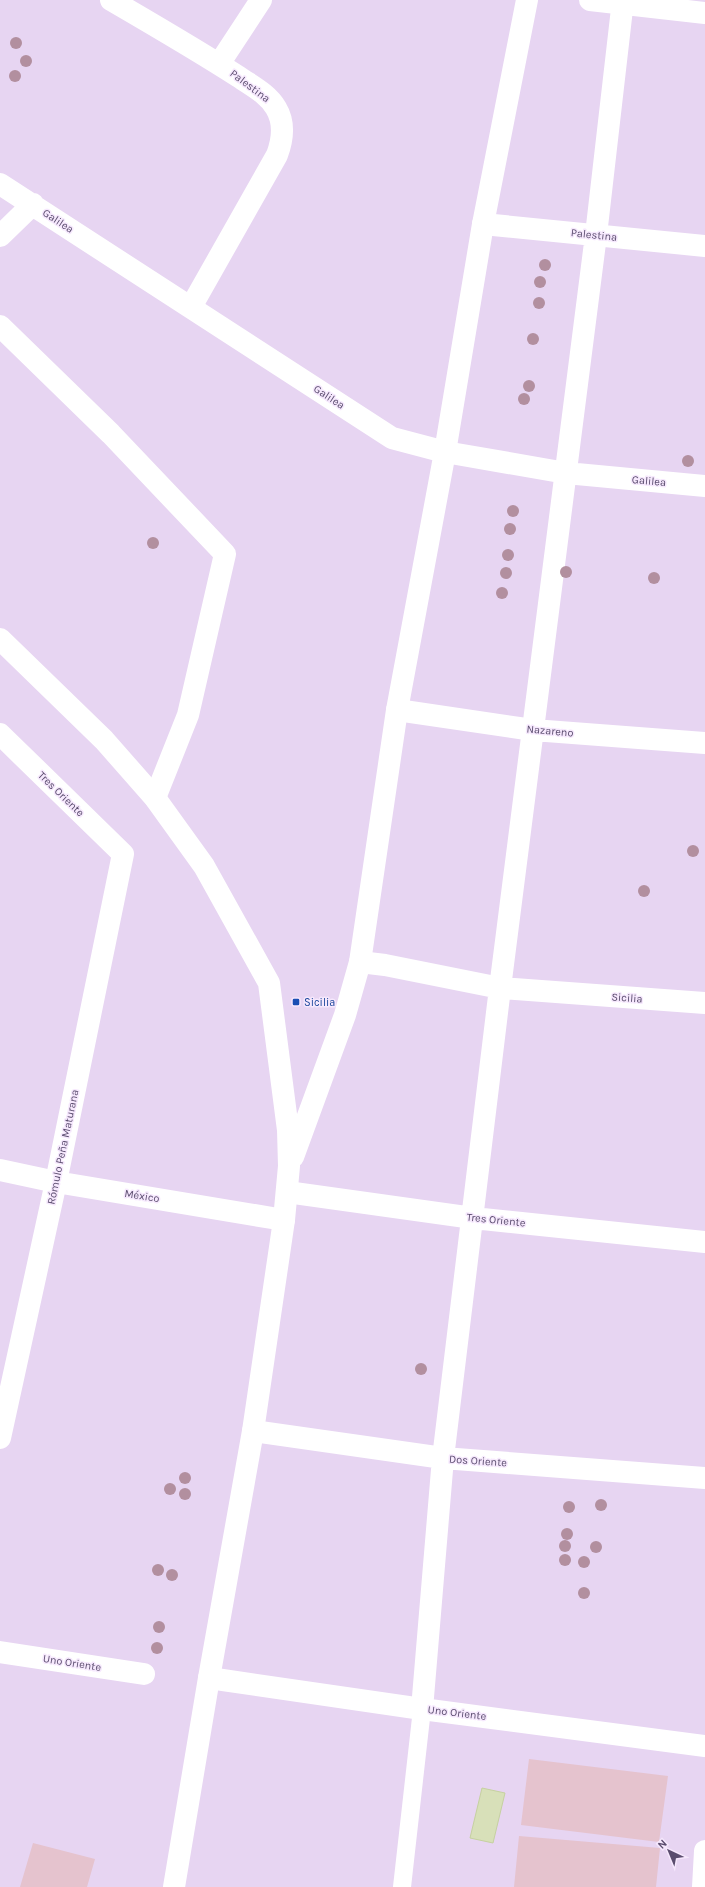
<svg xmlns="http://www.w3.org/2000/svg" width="705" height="1887" font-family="Karla,sans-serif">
  <rect width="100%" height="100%" fill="#f2e2f9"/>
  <!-- residential -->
  <path fill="#e7d5f2" d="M0,0H705V1887H0Z"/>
  <!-- green -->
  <path fill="#e5c3ce" d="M529,1759L668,1776L659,1842L521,1825Z
    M519,1836L660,1848L656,1887H514Z
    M33,1843L95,1859L87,1887H20Z"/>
  <!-- water -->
  <path fill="#d8e0b9" stroke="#c6d1a1" d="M482,1788L505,1793L493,1843L470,1838Z"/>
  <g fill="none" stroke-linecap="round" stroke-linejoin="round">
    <!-- lane -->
    <path stroke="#fff" stroke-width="18" d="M402,1887L422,1709"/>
    <!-- street -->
    <path stroke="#fff" stroke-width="22" d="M111,0C154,25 197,50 239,77C252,86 268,94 276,108C285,123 283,139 277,155L191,307
      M590,0L705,13
      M219,64L261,0
      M0,184L392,438L445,452L566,473L705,486
      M483,224L705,246
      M0,236L33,204
      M0,326L111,434L225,554L188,715L155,798
      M397,710L533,730L705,743
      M0,734L123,854L56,1182L0,1438
      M360,962L385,965L500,988L705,1003
      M0,1170L56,1182L284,1220
      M287,1192L473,1218L705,1242
      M253,1431L443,1458L705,1478
      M0,1652L144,1674
      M209,1678L422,1709L705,1746
      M422,1709L443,1458L500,988L596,235L623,0
      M703,1887L705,1851"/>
    <!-- secondary -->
    <path stroke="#fff" stroke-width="22" d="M0,639L104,740L155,798L204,866L269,983L288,1130L289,1166L284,1220L253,1431L209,1678L174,1887
      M293,1157L345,1015L360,962L397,710L445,452L483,224L527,0"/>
  </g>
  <!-- trees -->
  <g fill="#b28f9f">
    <circle cx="16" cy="43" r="6"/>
    <circle cx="26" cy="61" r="6"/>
    <circle cx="15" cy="76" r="6"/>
    <circle cx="545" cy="265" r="6"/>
    <circle cx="540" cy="282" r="6"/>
    <circle cx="539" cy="303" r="6"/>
    <circle cx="533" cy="339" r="6"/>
    <circle cx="529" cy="386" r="6"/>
    <circle cx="524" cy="399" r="6"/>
    <circle cx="688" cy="461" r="6"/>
    <circle cx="513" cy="511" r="6"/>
    <circle cx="510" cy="529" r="6"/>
    <circle cx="153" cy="543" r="6"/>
    <circle cx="508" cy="555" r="6"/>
    <circle cx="566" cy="572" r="6"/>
    <circle cx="506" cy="573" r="6"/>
    <circle cx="654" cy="578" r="6"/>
    <circle cx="502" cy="593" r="6"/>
    <circle cx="693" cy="851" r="6"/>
    <circle cx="644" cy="891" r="6"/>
    <circle cx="421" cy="1369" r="6"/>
    <circle cx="185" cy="1478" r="6"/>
    <circle cx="170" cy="1489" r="6"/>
    <circle cx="185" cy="1494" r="6"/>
    <circle cx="601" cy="1505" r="6"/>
    <circle cx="569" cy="1507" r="6"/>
    <circle cx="567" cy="1534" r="6"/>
    <circle cx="565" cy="1546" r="6"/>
    <circle cx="596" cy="1547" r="6"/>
    <circle cx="565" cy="1560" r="6"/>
    <circle cx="584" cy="1562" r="6"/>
    <circle cx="158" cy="1570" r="6"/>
    <circle cx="172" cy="1575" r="6"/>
    <circle cx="584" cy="1593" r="6"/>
    <circle cx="159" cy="1627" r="6"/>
    <circle cx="157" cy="1648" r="6"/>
  </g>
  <!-- markers -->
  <rect fill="#1a4fb4" stroke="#f6e8fd" stroke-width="1.5" x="292" y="998" width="8" height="8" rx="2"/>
  <g text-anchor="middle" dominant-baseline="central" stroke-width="3" stroke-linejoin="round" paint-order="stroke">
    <!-- street labels -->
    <g font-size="11" fill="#5a4c6e" stroke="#f6e8fd">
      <text transform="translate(250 86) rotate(37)">Palestina</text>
      <text transform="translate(58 221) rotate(33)">Galilea</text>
      <text transform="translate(594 235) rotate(6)">Palestina</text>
      <text transform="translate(329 397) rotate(33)">Galilea</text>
      <text transform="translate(649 481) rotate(5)">Galilea</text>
      <text transform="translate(550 731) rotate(5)">Nazareno</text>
      <text transform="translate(61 794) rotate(44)">Tres Oriente</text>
      <text transform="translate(627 998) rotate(4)">Sicilia</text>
      <text transform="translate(63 1147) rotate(-78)">Rómulo Peña Maturana</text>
      <text transform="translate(142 1196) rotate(9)">México</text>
      <text transform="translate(496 1220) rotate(6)">Tres Oriente</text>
      <text transform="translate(478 1461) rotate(4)">Dos Oriente</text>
      <text transform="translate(72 1663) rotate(9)">Uno Oriente</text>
      <text transform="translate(457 1713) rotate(7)">Uno Oriente</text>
    </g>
    <!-- transit labels -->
    <g font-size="11" fill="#164399" stroke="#f6e8fd" text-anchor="start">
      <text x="304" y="1002">Sicilia</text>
    </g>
  </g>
  <!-- north arrow -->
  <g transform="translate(669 1851) rotate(316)" stroke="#f6e8fd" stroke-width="3" paint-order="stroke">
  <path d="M0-3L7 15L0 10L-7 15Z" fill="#5a4c6e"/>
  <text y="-6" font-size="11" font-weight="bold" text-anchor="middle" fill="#5a4c6e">N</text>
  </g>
</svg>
